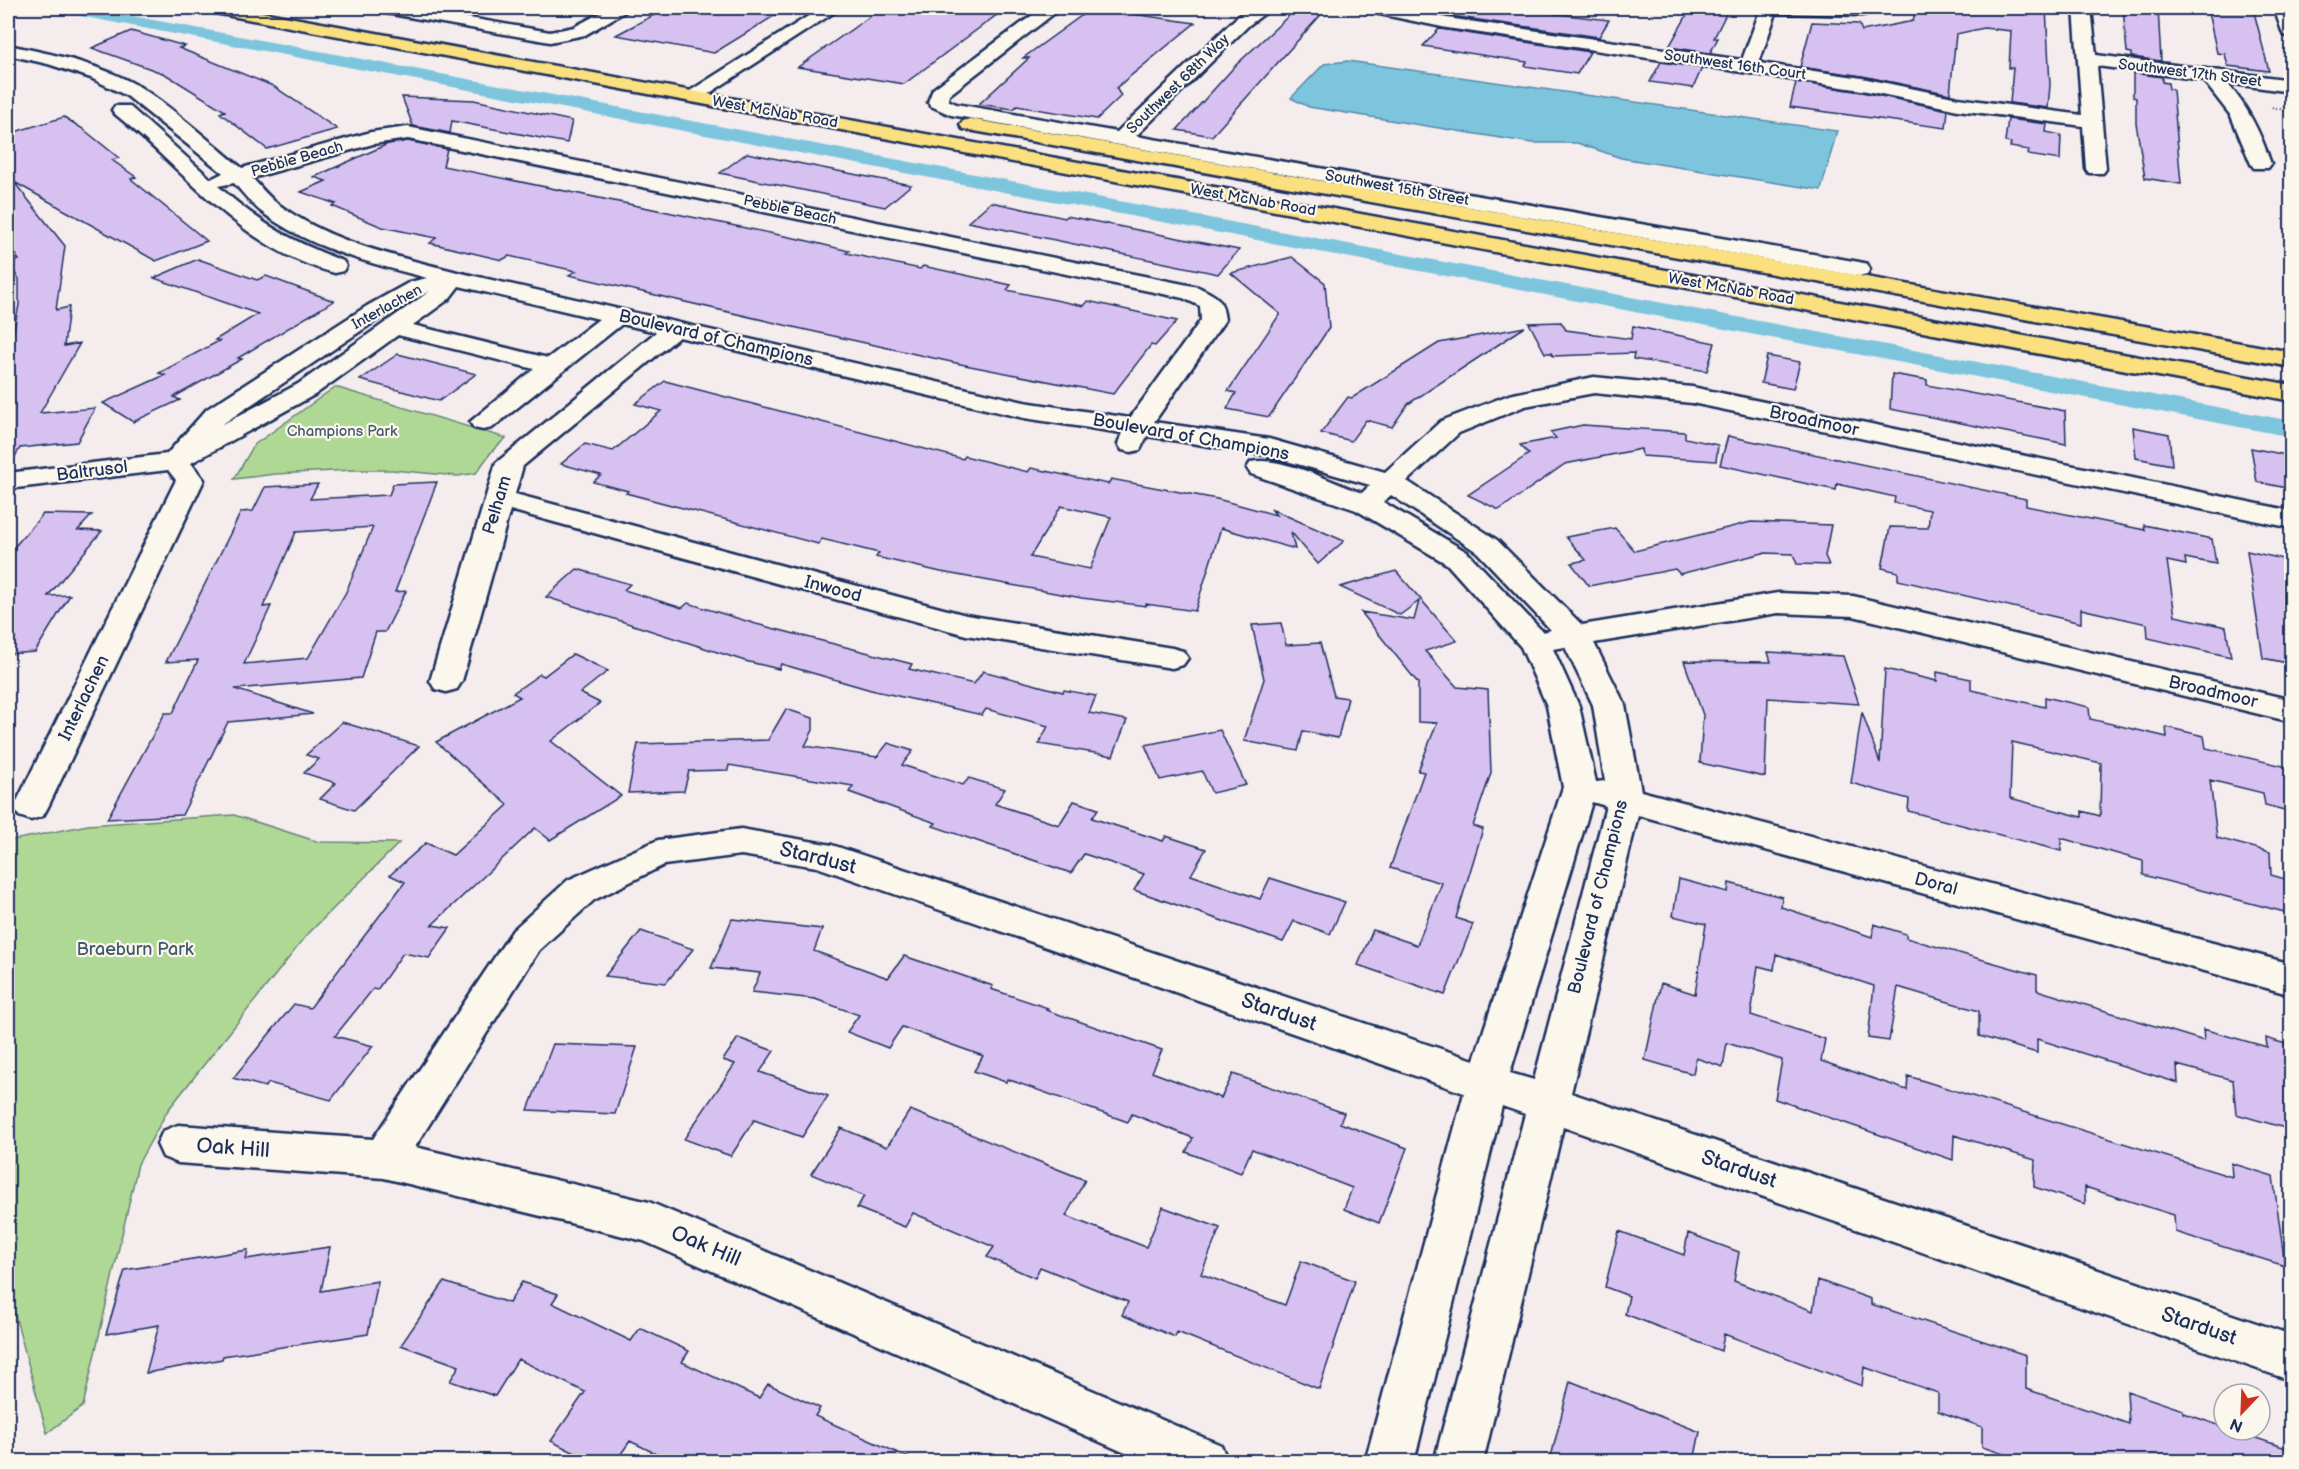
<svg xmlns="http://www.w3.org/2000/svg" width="2299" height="1469" font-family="'Balsamiq Sans',sans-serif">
  <rect width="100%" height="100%" fill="#f4eced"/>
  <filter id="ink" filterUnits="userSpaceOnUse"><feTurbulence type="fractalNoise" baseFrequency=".0167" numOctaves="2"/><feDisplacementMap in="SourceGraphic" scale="12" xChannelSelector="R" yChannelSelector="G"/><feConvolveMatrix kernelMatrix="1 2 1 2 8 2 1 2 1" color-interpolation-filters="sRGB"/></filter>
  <g filter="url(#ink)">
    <!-- green -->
    <path fill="#b0d895" stroke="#66847a" stroke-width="1.5" d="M335,387L506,438L492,451L476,473L458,476L392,470H353L275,474L234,479L254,445Z
      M234,815L319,842L399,843L307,935L168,1110L138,1164L83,1406L47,1433L15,1315L8,1303V841L88,825Z"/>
    <!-- water -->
    <path fill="#7dc5dd" stroke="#5689aa" stroke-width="1.5" d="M1348,61L1837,131L1821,190L1621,158L1577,143H1532L1309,107L1291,98L1324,64Z"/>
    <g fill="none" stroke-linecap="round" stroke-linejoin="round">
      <!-- canal -->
      <path fill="#7dc5dd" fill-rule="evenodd" d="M55,8H89L2292,421V437L64,13Z"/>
    </g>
    <!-- building -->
    <path fill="#d7c1f1" stroke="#1b2f5e" stroke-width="1.5" fill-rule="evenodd" d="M667,8H787L714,53L616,35Z
      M882,8H1006L904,84L798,67Z
      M1092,8L1195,23L1116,88L1121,96L1097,119L1017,106L1013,109L979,104L1029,58H1023Z
      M1297,8H1327L1212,136L1177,130L1236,65Z
      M1460,8H1506L1609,20L1599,37L1451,16Z
      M1691,8L1728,10L1714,38H1718L1710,53L1669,47Z
      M1916,8H2046L2050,85L2048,108L2010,103L2013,68H2009L2011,31L1984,28L1956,34L1950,94L1862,76L1800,67L1812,22L1859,24L1862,31L1913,21Z
      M2123,8H2158L2161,61L2132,57V53L2127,52Z
      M2207,8H2249L2254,12L2269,71L2228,66L2225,54L2217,53Z
      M1439,29L1447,30L1590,52L1577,74L1525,66L1527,62L1423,46Z
      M131,31L185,46L179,48L273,86L337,129L267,149L220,113L225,111L165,74L92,48Z
      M1661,62L1702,68L1693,88L1650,82Z
      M2133,73L2162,77V82L2168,83L2169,89L2173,90L2181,184L2145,178L2136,123V98L2133,97Z
      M1796,82L1862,92L1948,110L1946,128L1790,107Z
      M402,97L474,100L572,121L567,143L452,121L450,133L413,126Z
      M64,117L83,129L119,158L112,160L136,177L131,179L207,241L156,261L14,182L65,246L56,310L69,307L64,346L80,343L40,413L95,408L77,442L20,448L8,469V358L19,305V279L8,263L19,260L8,245V134Z
      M2008,119L2047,124L2046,132L2061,135L2060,160L2028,155L2029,150L2010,147L2011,143L2005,142Z
      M408,141L447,149L443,166L804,240L849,251L846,253L920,269L923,266L1011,285L1007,290L1084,306L1088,301L1177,321L1155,346L1151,345L1113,394L965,365L793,327L569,275L576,271L509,256L502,260L430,243L436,238L382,227L332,206L336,204L301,192L326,181L314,177L388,144Z
      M747,153L863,176L911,185L885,207L720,173Z
      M991,202L1065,218L1067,216L1239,250L1218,274L968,222Z
      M1292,257L1325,283L1329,328L1269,417L1227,409L1236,393L1228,391L1280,314L1231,273Z
      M198,259L257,280L266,276L334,301L238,358L242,359L174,397L180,400L133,422L103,403L165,375L159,373L219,341L215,340L258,314L154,278Z
      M1561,322L1566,330L1631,339L1633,326L1715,343L1707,371L1633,359L1634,353L1553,356L1551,353H1545L1529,323Z
      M1525,327L1408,404L1392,427L1366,420L1351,441L1321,433L1348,397L1352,398L1439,343Z
      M398,354L476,374L439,401L360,380Z
      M1767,356L1800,362L1793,389L1761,383Z
      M1892,374L1927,380V385L2065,411L2066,444L1890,409Z
      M665,381L963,459L965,456L1028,472L1031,468L1108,484L1111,479L1217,499L1276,515L1271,509L1344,541L1318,564L1291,532L1295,549L1221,528L1195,611L1146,604V606L1082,598L941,572L876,557L879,553L822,539L818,544L626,493L628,491L593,482L601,475L561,464L585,444L613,451L661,411L635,404ZM1061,506L1111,517L1090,569L1030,557Z
      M1583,425L1685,432V438L1718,445L1716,461L1642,456L1641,449L1565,464L1499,510L1468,495L1529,454L1520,445L1556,438L1550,432Z
      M2133,427L2169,434L2172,465L2136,458Z
      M1728,436L2026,499V506L2145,530L2144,525L2212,539L2216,564L2185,558L2186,565L2167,561L2175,616L2226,627L2231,657L2148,638L2147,624L2081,609V623L1898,580V572L1882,568L1890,527L1928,528L1930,510L1894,503L1895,497L1837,484L1836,490L1720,465Z
      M2251,448L2292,456V489L2257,482Z
      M437,482L395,592L406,591L385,632H376L361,678L235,689L313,714L228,722L182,815L107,819L165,713H173L198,660L166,662L241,512L253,511L265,487L318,484L310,499L389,495L393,484ZM373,527L346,592L308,658L244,664L271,606L263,607L296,532Z
      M43,514L92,515L78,530L102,531L48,596L70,595L35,652L8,654V554Z
      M1751,522L1831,525L1825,556L1829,565L1797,564L1793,554L1763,553L1680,574L1675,569L1589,586L1571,563L1586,560L1566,537L1615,528L1635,551Z
      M2247,551L2292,561V664L2263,658Z
      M577,569L630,584L624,590L682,608L688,603L756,624L912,664L909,669L974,684L983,671L1063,692L1064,690L1096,696L1089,713L1127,720L1113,756L1039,744L1048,726L986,709L982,715L871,690L781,664L779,669L745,661L546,597Z
      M1396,571L1457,641L1425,651L1457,687L1488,690L1491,773L1473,826L1483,829L1456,918L1473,924L1445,995L1358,965L1373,930L1417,945L1442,883L1390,868L1424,772L1418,771L1437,723L1418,722V683L1361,612L1414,620L1419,601L1400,615L1340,587Z
      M1281,623L1286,645L1320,643L1334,696L1348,698L1338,738L1303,731L1298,751L1244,741L1264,679L1252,625Z
      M1768,652L1843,656L1859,704L1768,698L1765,777L1700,763L1703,715L1684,661L1771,662Z
      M573,654L608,671L580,693L600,703L551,741L621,796L550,840L535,828L432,925L450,928L429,958L403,953L377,990L373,989L335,1036L373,1046L331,1100L269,1083L265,1087L233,1078L294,1004L310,1008L405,882L390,875L426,843L453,855L508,805L436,742L520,697L513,693L540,674L544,676Z
      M1885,669L1937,681V672L1971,679V690L2045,707V697L2089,707L2090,719L2167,737L2166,727L2204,736L2206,748L2292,768V812L2265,805L2263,793L2210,780L2217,838L2270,852L2271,875L2292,881V914L2143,875V861L2061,838V851L1908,811L1909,799L1851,783L1862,712L1880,763ZM2012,742L2101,763L2100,816L2082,811V817L2010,798Z
      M786,709L813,718V730L805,746L877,757L888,743L913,751L902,765L963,785L969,778L1005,789L995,804L1059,825L1074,801L1098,809L1092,818L1163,841L1166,836L1206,849L1191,875L1260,899L1270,878L1345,902L1330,934L1294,921L1283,942L1134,890L1144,874L1084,854L1071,873L933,826L936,823L849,792L853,786L729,765L728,770L689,771L684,791L628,793L638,744L768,740Z
      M342,722L419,746L354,810L320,799L336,783L304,773L319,759L306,755Z
      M1220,730L1246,785L1212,793L1202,771L1160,780L1145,745Z
      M1679,879L1728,892L1729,883L1782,897L1781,907L1872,937L1874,924L1906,934V938L2037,975V990L2204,1041L2203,1029L2267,1047L2266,1038L2292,1046V1130L2236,1114L2233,1080L2177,1065L2178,1083L2037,1039V1053L1979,1036V1011L1898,987L1889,1041L1868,1038L1874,986L1776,954L1774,970L1758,966L1751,1015L1825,1039L1821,1061L1907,1090L1908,1076L2232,1177L2231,1163L2273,1176L2285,1266L2175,1232L2174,1215L2085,1187V1204L2034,1187L2035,1160L1954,1135L1953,1160L1775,1099L1782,1060L1727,1043L1723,1067L1696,1058L1693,1074L1645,1060L1661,983L1695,994L1706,924L1673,916Z
      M732,919L822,929L814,951L888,978L904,956L993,986L991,989L1048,1008L1046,1010L1162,1050L1152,1072L1221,1098L1233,1074L1344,1113L1340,1123L1407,1148L1379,1223L1344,1209L1352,1188L1252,1149L1241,1173L1186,1152L1193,1138L1132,1114L1128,1122L1007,1079L1006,1082L974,1071L983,1056L902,1027L888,1048L847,1032L859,1015L815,999L752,992L760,973L711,968Z
      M641,931L693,949L666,983L605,976Z
      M738,1038L774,1051L760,1072L828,1096L802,1137L754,1120L731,1156L684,1139L735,1064L723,1060Z
      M553,1044L637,1047L615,1114L528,1110Z
      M910,1110L1085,1180L1066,1216L1146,1247L1163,1207L1220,1228L1201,1274L1285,1305L1301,1261L1355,1281L1319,1389L1177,1332L1175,1337L1122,1315L1128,1302L1040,1267L1035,1278L987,1257L994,1247L913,1213L905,1227L857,1208L864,1196L811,1174L841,1128L887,1147Z
      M1619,1231L1684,1255L1688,1233L1739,1252L1734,1281L1813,1311L1818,1280L1871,1299V1304L2026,1355V1389L2129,1424L2127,1391L2183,1410V1413L2224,1427V1430H2232L2292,1450V1461H2025L1982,1447V1427L1938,1411V1393L1864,1367L1862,1386L1724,1334L1721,1351L1625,1314L1629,1296L1605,1287Z
      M330,1247L321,1291L378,1281L368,1334L223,1356L222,1359L146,1373L159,1325L106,1334L125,1270L248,1250L246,1259Z
      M444,1282L509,1303L522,1282L558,1294L552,1303L631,1341L640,1328L689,1351L682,1362L759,1398L768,1384L820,1408L815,1416L916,1461H671L630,1441L616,1461H591L551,1441L585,1392L518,1359L495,1396L450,1381L459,1366L401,1345Z
      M1570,1381L1700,1432L1694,1461H1550Z"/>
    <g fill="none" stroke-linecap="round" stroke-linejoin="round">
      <defs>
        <path id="minor" d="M377,8H412L550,32L574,27L610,8H631L585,35L550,42L386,13Z
          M821,8H841L699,100H685L682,96Z
          M1042,8H1061L949,95L948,100L956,104L1117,132L1237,17L1253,8H1272L1249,25L1136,136L1859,262L1867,264L1870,269L1867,274L1859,276L951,115L931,106L928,102L933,89Z
          M1367,8H1398L1447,18L1742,60L1761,8H1878L1876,12L1862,15L1776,13L1759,63L1862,78L1958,98L2082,115L2074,8H2091L2096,55L2284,79L2292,78V89L2284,91L2227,83C2248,107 2261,134 2271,164L2268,168H2254L2251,164L2231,116L2203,80L2097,66L2106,169L2103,173H2089L2086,169L2083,126L1958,110L1862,90L1447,28L1370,12Z
          M2274,8H2292V39L2283,34Z
          M8,45C53,54 100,64 140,87C172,107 211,143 242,168L371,132L408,127L1198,287C1218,297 1222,297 1225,320L1154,422L1269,439L1385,472L1441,421L1509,395L1594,377L1692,387L2292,511V528L1692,403L1594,393L1525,406L1459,433L1407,481L1497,540L1582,625L1778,593L1853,596L2292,700V722L1853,616L1778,613L1594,643L1625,705L1641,791L2292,964V995L1638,815L1571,1093L2292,1335V1381L1563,1127L1483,1462H1434L1525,1114L1502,1106L1414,1462H1365L1464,1093L817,867L741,855L664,865L594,900L539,950L415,1147L649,1202L1221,1445L1228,1462H1146L644,1241L384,1178L178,1163L163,1157L157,1144L163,1131L178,1125L373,1139L513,930L568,880L658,840L741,829L832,845L1474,1060L1563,787L1547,706L1521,647L1447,564L1356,510L1251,474L1247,468L1251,462C1280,455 1334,483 1362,493L1370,485L1266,455L1147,436L1140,450L1131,452L1122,450L1118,444L1122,433L1024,418L679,337L523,466L515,494L966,615L1172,648L1183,651L1188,658L1183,665L1172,668L966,635L510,510L462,681L457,689L446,692L435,689L430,681L496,463L656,332L622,324L492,428L483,430L474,428L470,422L534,369L398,335L316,394L191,463L204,480L48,807L43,816L31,820L19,816L14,807L176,480L168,470L8,489V473L167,454L207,409L367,306L410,282L427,278C370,263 311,249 263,213C252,205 243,193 234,183L218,186C262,225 289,240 343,261L346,266L343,271L335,273C240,249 188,172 115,114L112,110L115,106H129L211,179L223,173L127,96L91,78L48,64L8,55ZM408,139L1183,298L1200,306L1201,320L1130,418L1024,402L457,272C396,256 330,243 278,204C268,197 260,186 252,178L373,144ZM459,286L599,319L548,358L413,325L449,299ZM430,291L298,384L221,425L383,316ZM1391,495L1477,552L1551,630L1543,632L1467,552L1383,502ZM1565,647L1593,705L1605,781L1596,782L1579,706L1553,649ZM1592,802L1606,806L1534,1080L1510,1073Z"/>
        <path id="major" d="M206,8H240L2292,385V401L215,13Z
          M970,119L2292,352V367L963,129L960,125L963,121Z"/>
      </defs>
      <!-- minor casing -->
      <use href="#minor" stroke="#1b2f5e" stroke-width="5"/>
      <!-- major casing -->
      <use href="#major" stroke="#1b2f5e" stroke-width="5"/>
      <!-- path -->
      <path stroke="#1b2f5e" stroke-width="2" stroke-dasharray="1 3" stroke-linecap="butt" d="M2272,107L2292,112"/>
      <!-- minor -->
      <use href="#minor" fill="#fbf7ec" fill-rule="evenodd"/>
      <!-- major -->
      <use href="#major" fill="#fbe080" fill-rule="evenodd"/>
    </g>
  </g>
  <g text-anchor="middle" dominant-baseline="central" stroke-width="4.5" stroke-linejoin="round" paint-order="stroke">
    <!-- far-street labels -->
    <g font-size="15" fill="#1b2f5e" stroke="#fbf7ec">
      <text transform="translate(1735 65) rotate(8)">Southwest 16th Court</text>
      <text transform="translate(2190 73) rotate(7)">Southwest 17th Street</text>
      <text transform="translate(1178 84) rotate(-44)">Southwest 68th Way</text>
      <text transform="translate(775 112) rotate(10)">West McNab Road</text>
      <text transform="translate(297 159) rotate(-16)">Pebble Beach</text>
      <text transform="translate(1397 188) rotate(10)">Southwest 15th Street</text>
      <text transform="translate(1253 200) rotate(10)">West McNab Road</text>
      <text transform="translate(790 210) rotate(12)">Pebble Beach</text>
      <text transform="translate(1731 289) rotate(10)">West McNab Road</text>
      <text transform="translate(387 307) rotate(-29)">Interlachen</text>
    </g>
    <!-- far-park labels -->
    <g font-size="15" fill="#40596c" stroke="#fbf7ec">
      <text x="342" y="431">Champions Park</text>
    </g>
    <!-- street labels -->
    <g font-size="18" fill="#1b2f5e" stroke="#fbf7ec">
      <text transform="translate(716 338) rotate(13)">Boulevard of Champions</text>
      <text transform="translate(1814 421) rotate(12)">Broadmoor</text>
      <text transform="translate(1191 437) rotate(10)">Boulevard of Champions</text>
      <text transform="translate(92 471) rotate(-7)">Baltrusol</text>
      <text transform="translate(497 505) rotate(-73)">Pelham</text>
      <text transform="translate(833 589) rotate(15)">Inwood</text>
      <text transform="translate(2213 692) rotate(13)">Broadmoor</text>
      <text transform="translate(84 698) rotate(-64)">Interlachen</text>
      <text transform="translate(1936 884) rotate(15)">Doral</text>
      <text transform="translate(1598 897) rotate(-76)">Boulevard of Champions</text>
    </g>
    <!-- park labels -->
    <g font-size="18" fill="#40596c" stroke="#fbf7ec">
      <text x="135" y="949">Braeburn Park</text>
    </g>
    <!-- near-street labels -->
    <g font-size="21" fill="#1b2f5e" stroke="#fbf7ec">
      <text transform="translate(818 858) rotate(14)">Stardust</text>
      <text transform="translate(1279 1012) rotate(19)">Stardust</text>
      <text transform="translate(233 1148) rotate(4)">Oak Hill</text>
      <text transform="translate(1739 1169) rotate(19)">Stardust</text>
      <text transform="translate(706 1246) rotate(23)">Oak Hill</text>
      <text transform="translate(2199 1326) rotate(19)">Stardust</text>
    </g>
  </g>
  <!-- margin -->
  <rect width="2299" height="1469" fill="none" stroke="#fbf7ec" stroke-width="30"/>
  <rect x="15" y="15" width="2269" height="1439" fill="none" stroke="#1b2f5e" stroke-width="2" filter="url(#ink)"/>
  <!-- north arrow -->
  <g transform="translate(2242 1412) rotate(203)"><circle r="28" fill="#fbf7ec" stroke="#a1a7b3" stroke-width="1.5"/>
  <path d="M0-4.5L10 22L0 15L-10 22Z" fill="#c8321e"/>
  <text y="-9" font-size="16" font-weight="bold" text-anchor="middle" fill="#1b2f5e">N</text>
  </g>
</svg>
